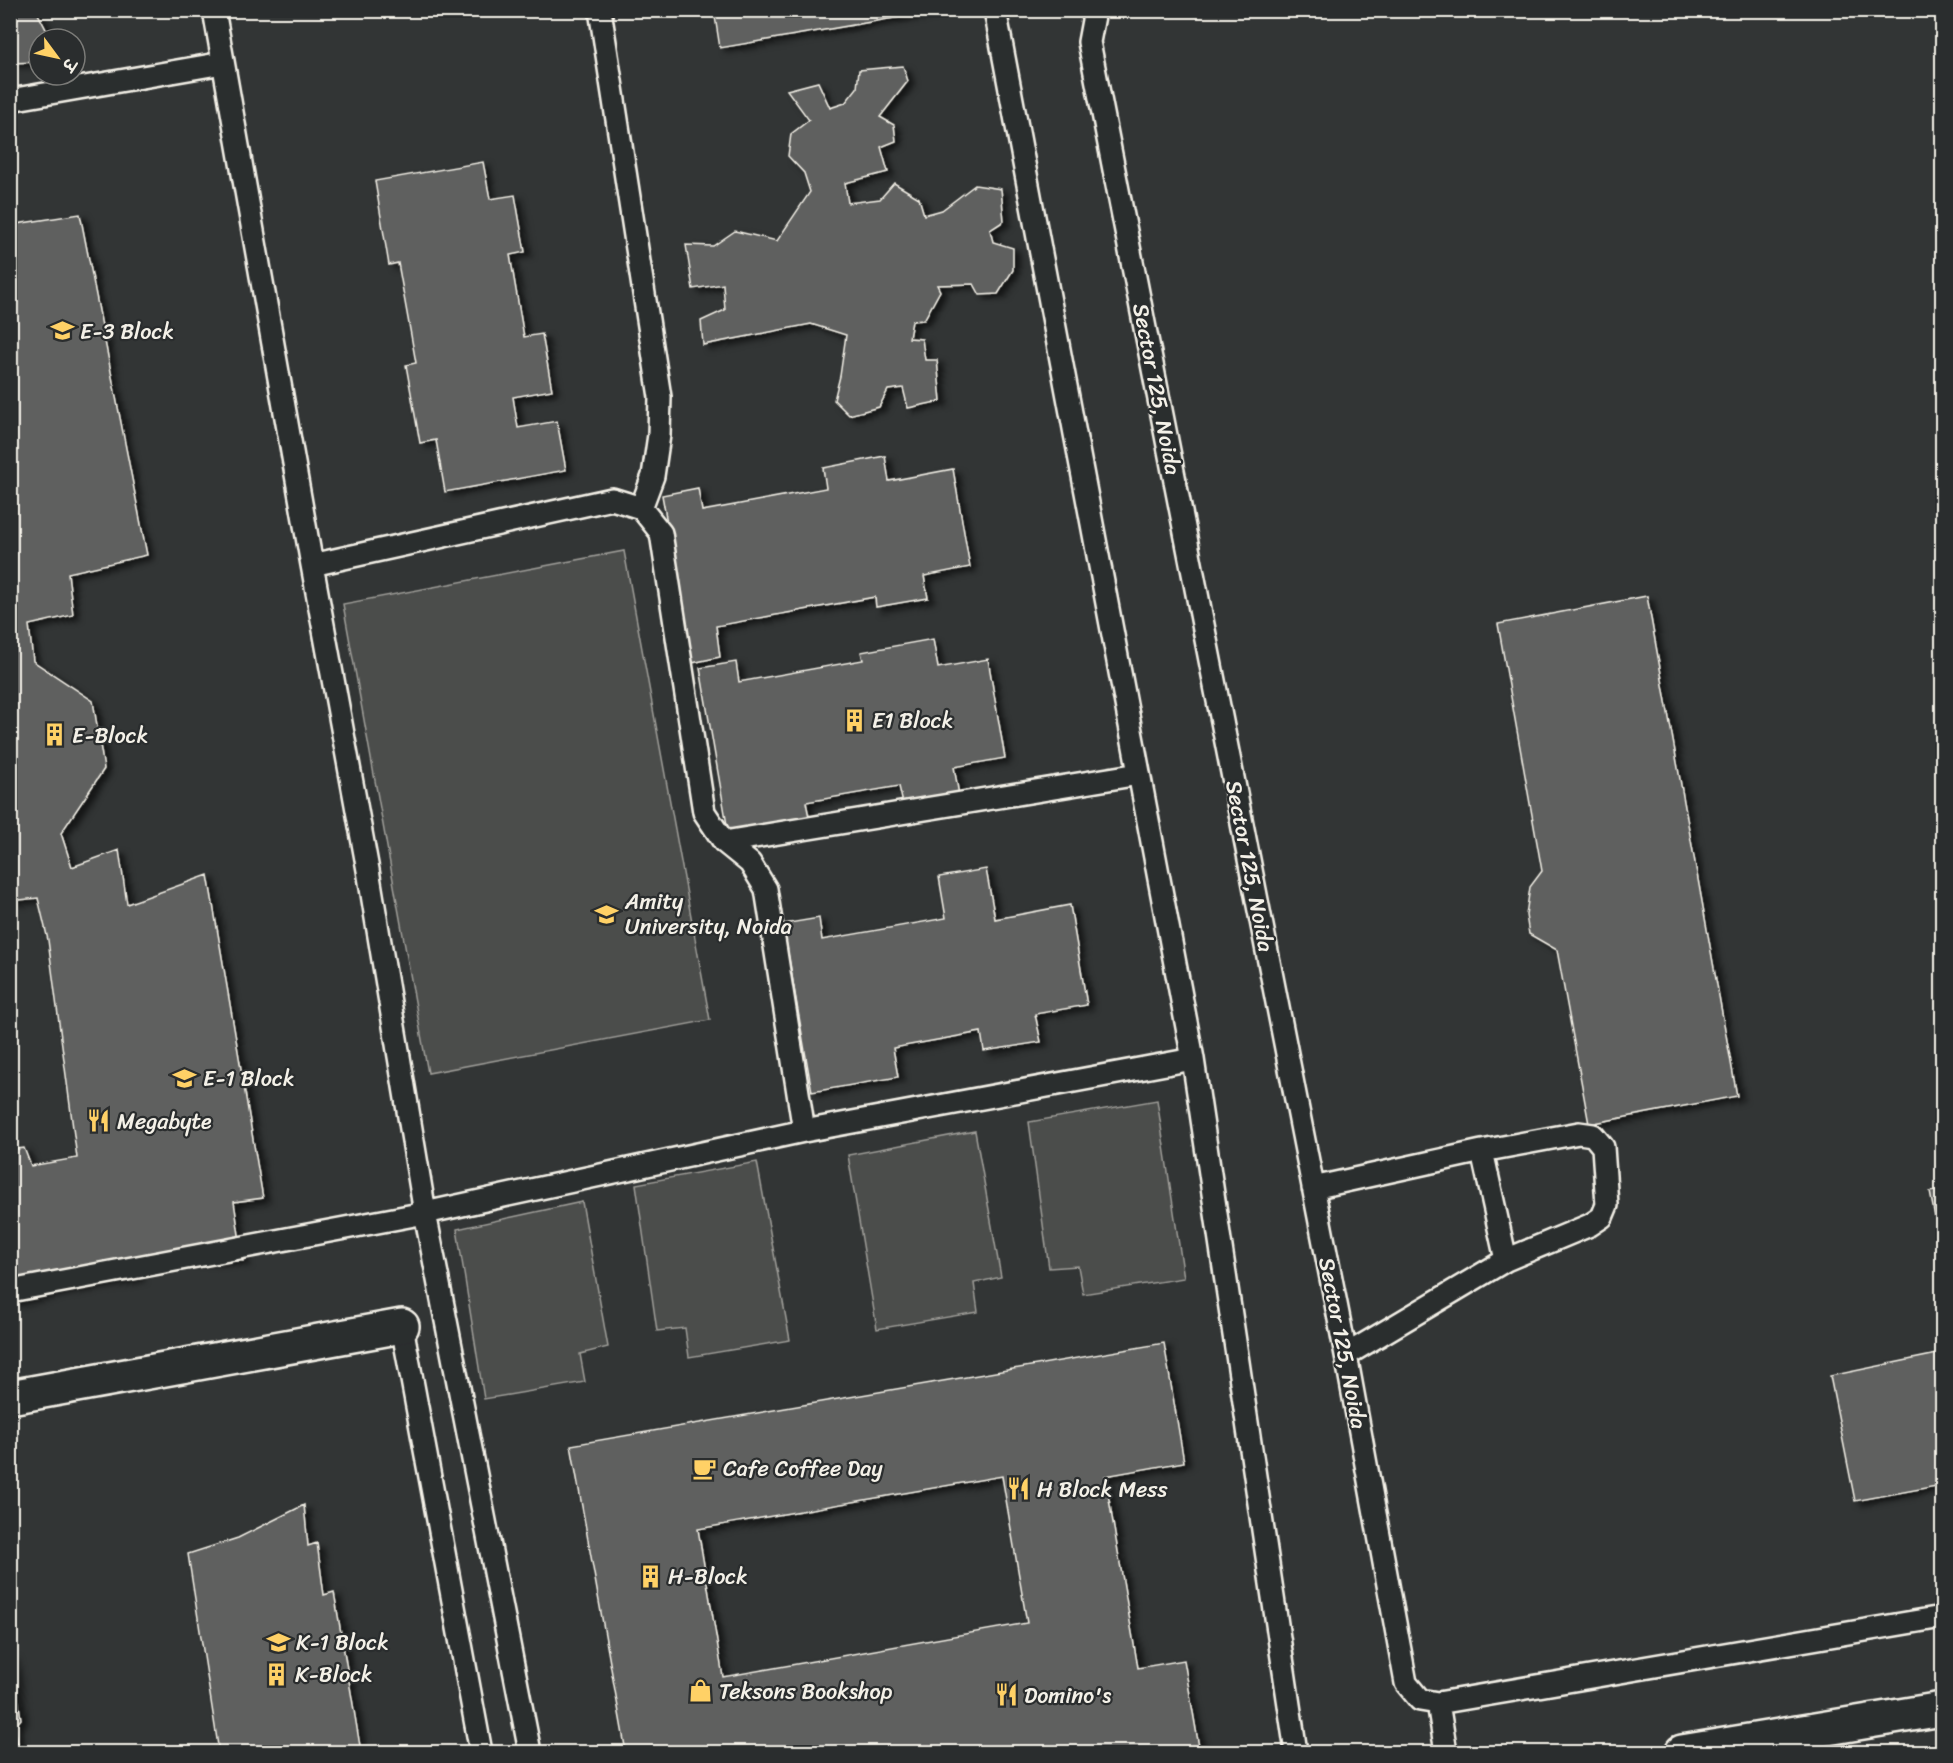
<svg xmlns="http://www.w3.org/2000/svg" width="1953" height="1763" font-family="Sriracha,'Playpen Sans Deva',sans-serif">
  <defs>
    <filter id="shadow"><feDropShadow dx="6" dy="4" stdDeviation="3" flood-color="#0009"/></filter>
  </defs>
  <rect width="100%" height="100%" fill="#323535"/>
  <filter id="ink" filterUnits="userSpaceOnUse"><feTurbulence type="fractalNoise" baseFrequency=".0167" numOctaves="2"/><feDisplacementMap in="SourceGraphic" scale="12" xChannelSelector="R" yChannelSelector="G"/><feConvolveMatrix kernelMatrix="1 2 1 2 8 2 1 2 1" color-interpolation-filters="sRGB"/></filter>
  <g filter="url(#ink)">
    <!-- green -->
    <path fill="#4b4d4c" stroke="#a09f9a" stroke-width="1.5" d="M624,551L710,1020L428,1073L343,604Z
      M1157,1100L1184,1278L1083,1294L1078,1266L1049,1268L1029,1122Z
      M975,1131L1001,1277L974,1283L978,1312L877,1329L848,1155Z
      M757,1162L790,1340L689,1357L685,1328L657,1331L636,1184Z
      M582,1202L608,1347L580,1354L585,1382L484,1399L457,1229Z"/>
    <!-- building -->
    <path fill="#5f605f" stroke="#f4f1e8" stroke-width="1.5" fill-rule="evenodd" filter="url(#shadow)" d="M10,10H36L51,39H39V62L10,63Z
      M714,10H934V11L720,48Z
      M903,66L908,81L880,117L894,125L896,141L881,147L888,172L845,183L848,203L880,199L894,183L919,198L924,215L942,210L975,185L1001,189L1004,221L990,230L993,242L1013,248V270L998,294L980,295L974,284L937,285L940,291L924,320L912,321L909,338L922,339L925,360H937L941,401L908,408L903,388L888,390L879,407L849,415L834,400L840,376L846,335L811,324L703,345L701,321L725,310L723,284L693,289L686,245L713,246L735,231L777,241L810,192L804,173L788,156L791,134L809,120L787,90L818,82L830,108L845,103L857,88L859,70Z
      M483,162L490,199L515,195L525,252L510,255L524,337L542,334L552,390L513,397L518,428L557,421L566,470L445,492L436,440L420,443L406,365L416,363L398,263L389,265L375,181Z
      M80,214L147,555L68,573L73,615L29,625L33,661L93,701L104,769L61,833L72,867L119,850L127,904L208,875L263,1198L234,1202L243,1261L135,1257L138,1277L62,1290L10,1302V1150L24,1148L31,1166L77,1158L48,940L38,898L10,901V225Z
      M885,456L889,481L953,469L970,567L924,576L928,598L876,607L875,597L716,626L720,657L692,663L662,495L698,488L702,511L826,488L823,468Z
      M1647,596L1737,1096L1589,1124L1557,950L1529,934L1526,915L1530,887L1542,871L1498,624Z
      M933,639L938,668L988,659L1005,758L954,767L959,795L903,804L899,786L806,802L809,817L728,831L700,668L736,662L739,682L863,660L861,652Z
      M986,869L995,919L1070,905L1087,1005L1035,1014L1041,1042L984,1051L981,1032L893,1048L898,1077L812,1092L783,924L819,918L822,940L946,918L939,877Z
      M1942,1189V1252L1930,1192Z
      M1164,1343L1184,1462L1105,1476L1138,1668L1184,1660L1199,1747L1168,1752H626L571,1445ZM1002,1476L1027,1623L723,1677L698,1529Z
      M1942,1353V1485L1855,1501L1830,1376Z
      M304,1505L308,1546L317,1543L324,1595L334,1592L361,1752H219L188,1554L238,1538Z
      M10,1657H12L21,1719L15,1726L19,1752H10Z"/>
    <g fill="none" stroke-linecap="round" stroke-linejoin="round">
      <defs>
        <path id="lane" d="M214,10L312,565L368,870L425,1213L530,1752
          M600,10L660,397L659,435L653,476L641,508
          M995,10L1193,1059L1296,1752
          M1095,10L1089,42L1346,1355L1406,1683L1420,1700L1438,1703L1942,1617
          M10,100L223,63
          M312,565L612,499L641,508L661,533L704,812L724,842L750,863L766,889L804,1131
          M724,842L1139,774
          M1482,1151L1506,1260
          M1313,1188L1482,1151L1579,1133L1593,1135L1603,1147L1607,1205L1602,1217L1590,1225L1506,1260L1346,1355
          M10,1291L425,1213L804,1131L1193,1059
          M402,1326L481,1752
          M1438,1703L1446,1752"/>
        <path id="street" d="M10,1397L402,1326"/>
        <path id="secondary" d="M1682,1752L1942,1709"/>
      </defs>
      <!-- lane casing -->
      <use href="#lane" stroke="#f4f1e8" stroke-width="26"/>
      <!-- street casing -->
      <use href="#street" stroke="#f4f1e8" stroke-width="38"/>
      <!-- secondary casing -->
      <use href="#secondary" stroke="#f4f1e8" stroke-width="38"/>
      <!-- lane -->
      <use href="#lane" stroke="#2a2d2e" stroke-width="21"/>
      <!-- street -->
      <use href="#street" stroke="#2a2d2e" stroke-width="33"/>
      <!-- secondary -->
      <use href="#secondary" stroke="#2a2d2e" stroke-width="33"/>
    </g>
  </g>
  <!-- icons -->
  <defs>
    <symbol id="university-bare" viewBox="-9 -9 18 18"><path d="M0-5L7-2L0 1L-7-2ZM-4 1L0 2.5L4 1V4Q0 6-4 4Z" fill="#ffd166" stroke="#2a2d2e" stroke-width="2.5" paint-order="stroke"/></symbol>
    <symbol id="building-bare" viewBox="-9 -9 18 18"><path d="M-4-6H4V6H1V3H-1V6H-4ZM-2.5-4.3h1.7v1.8h-1.7ZM.8-4.3h1.7v1.8H.8ZM-2.5-1h1.7V.8h-1.7ZM.8-1h1.7V.8H.8Z" fill="#ffd166" stroke="#2a2d2e" stroke-width="2.5" paint-order="stroke"/></symbol>
    <symbol id="restaurant-bare" viewBox="-9 -9 18 18"><path d="M-5-6h1v4h1v-4h1v4h1v-4h1v5L-1.5 .5V6h-2V.5L-5-1ZM5-6V6H3V1.5H1.5Q1.5-4 5-6Z" fill="#ffd166" stroke="#2a2d2e" stroke-width="2.5" paint-order="stroke"/></symbol>
    <symbol id="cafe-bare" viewBox="-9 -9 18 18"><path d="M-5.5-4.5H6V0H3Q3 3.5 0 3.5H-2.5Q-5.5 3.5-5.5 0ZM3-3.2v2h1.7v-2ZM-6 4.5H4V6H-6Z" fill="#ffd166" stroke="#2a2d2e" stroke-width="2.5" paint-order="stroke"/></symbol>
    <symbol id="shop-bare" viewBox="-9 -9 18 18"><path d="M-5-2.5h2.3a2.7 3.5 0 0 1 5.4 0H5L5.5 6h-11ZM-1.5-2.5h3a1.5 2.3 0 0 0-3 0Z" fill="#ffd166" stroke="#2a2d2e" stroke-width="2.5" paint-order="stroke"/></symbol>
  </defs>
  <g fill-rule="evenodd">
    <use href="#university-bare" x="46" y="314" width="33" height="33"/>
    <use href="#building-bare" x="838" y="704" width="33" height="33"/>
    <use href="#building-bare" x="38" y="718" width="33" height="33"/>
    <use href="#university-bare" x="590" y="898" width="33" height="33"/>
    <use href="#university-bare" x="168" y="1062" width="33" height="33"/>
    <use href="#restaurant-bare" x="82" y="1104" width="33" height="33"/>
    <use href="#cafe-bare" x="688" y="1452" width="33" height="33"/>
    <use href="#restaurant-bare" x="1002" y="1472" width="33" height="33"/>
    <use href="#building-bare" x="634" y="1560" width="33" height="33"/>
    <use href="#university-bare" x="262" y="1626" width="33" height="33"/>
    <use href="#building-bare" x="260" y="1658" width="33" height="33"/>
    <use href="#shop-bare" x="684" y="1674" width="33" height="33"/>
    <use href="#restaurant-bare" x="990" y="1678" width="33" height="33"/>
  </g>
  <g text-anchor="middle" dominant-baseline="central" stroke-width="4.5" stroke-linejoin="round" paint-order="stroke">
    <!-- poi labels -->
    <g font-size="22" fill="#f4f1e8" stroke="#2a2d2e" text-anchor="start">
      <text x="80" y="331">E-3 Block</text>
      <text x="872" y="720">E1 Block</text>
      <text x="72" y="735">E-Block</text>
      <text x="625" y="901">Amity<tspan x="625" dy="25">University, Noida</tspan></text>
      <text x="203" y="1078">E-1 Block</text>
      <text x="117" y="1121">Megabyte</text>
      <text x="723" y="1468">Cafe Coffee Day</text>
      <text x="1037" y="1489">H Block Mess</text>
      <text x="668" y="1576">H-Block</text>
      <text x="296" y="1642">K-1 Block</text>
      <text x="295" y="1674">K-Block</text>
      <text x="719" y="1691">Teksons Bookshop</text>
      <text x="1024" y="1695">Domino's</text>
    </g>
    <!-- street labels -->
    <g font-size="22" fill="#f4f1e8" stroke="#2a2d2e">
      <text transform="translate(1157 389) rotate(79)">Sector 125, Noida</text>
      <text transform="translate(1250 866) rotate(79)">Sector 125, Noida</text>
      <text transform="translate(1343 1343) rotate(79)">Sector 125, Noida</text>
    </g>
  </g>
  <!-- margin -->
  <rect width="1953" height="1763" fill="none" stroke="#2a2d2e" stroke-width="36"/>
  <rect x="18" y="18" width="1917" height="1727" fill="none" stroke="#f4f1e8" stroke-width="2" filter="url(#ink)"/>
  <!-- north arrow -->
  <g transform="translate(57 57) rotate(123)"><circle r="28" fill="#2a2d2e" stroke="#7b7b78" stroke-width="1.5"/>
  <path d="M0-4.5L10 22L0 15L-10 22Z" fill="#ffd166"/>
  <text y="-9" font-size="16" font-weight="bold" text-anchor="middle" fill="#f4f1e8">उ</text>
  </g>
</svg>
